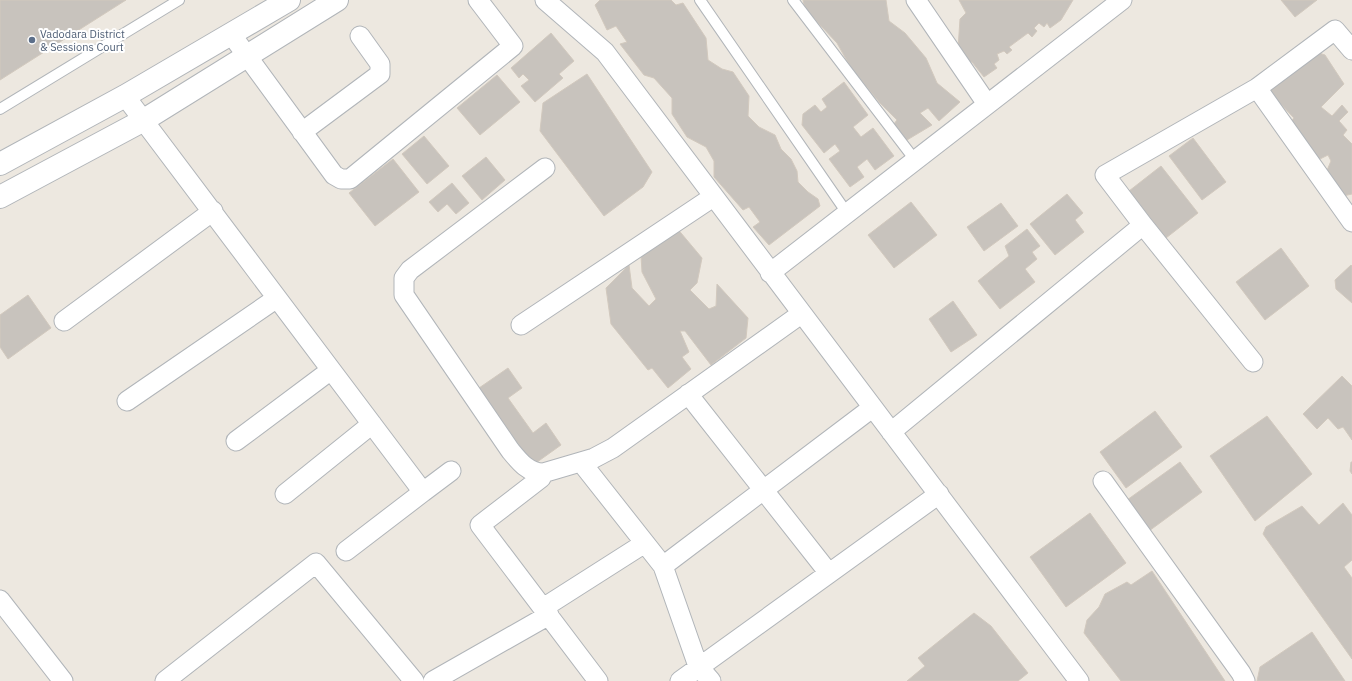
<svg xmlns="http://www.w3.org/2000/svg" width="1352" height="681" font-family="'IBM Plex Sans',sans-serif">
  <rect width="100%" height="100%" fill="#ede8e0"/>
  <!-- building -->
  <path fill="#c8c3bd" stroke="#d2c9be" d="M0,0H126L0,80Z
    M600,0H671L676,5L683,3L706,38L708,60L722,69L733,72L749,96L748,116L759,127L775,135L781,149L791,159L797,171L798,182L808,192L818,199L820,206L769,245L753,227L760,222L749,207L743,210L714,177V161L706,147L687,137L672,114V98L654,78L644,75L620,44L627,42L616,26L607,30L595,5Z
    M803,0H886L889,21L905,33L926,58L937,83L960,102L939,121L928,108L920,113L932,125L907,140L893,125L897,120L880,103L851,68L837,43L805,9Z
    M959,0H1073L1061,20L1050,28L1047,23L1044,27L1039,23L1034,28L1037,31L1032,37L1028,33L1009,47L1012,50L1007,54L1004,51L997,54L999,60L994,64L997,68L984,77L972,62H970L958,49L960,19L966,13Z
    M1281,0H1317L1295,17Z
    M551,33L574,61L559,74L563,78L535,102L521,86L529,80L523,74L519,78L511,68Z
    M1313,51L1325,55L1344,84L1321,107L1332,116L1342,105L1348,112L1339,121L1347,130L1343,135L1352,144V194L1343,196L1325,175L1331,161L1328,155L1318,160L1289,124L1294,118L1267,90Z
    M587,74L652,172L643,187L604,216L540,131L543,103Z
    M497,75L520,102L480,135L457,108Z
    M844,82L868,115L853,127L861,137L873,128L894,156L875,170L867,159L857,167L864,177L850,187L829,159L840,151L835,144L824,153L802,125L803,114L815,105L821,112L827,107L822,99Z
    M424,136L449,166L427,184L402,154Z
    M1193,138L1226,182L1202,200L1169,156Z
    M486,157L505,180L482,200L462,176Z
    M393,159L419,192L375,226L349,193Z
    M1161,166L1198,213L1166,238L1129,191Z
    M452,183L469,203L456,214L447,204L438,212L429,202Z
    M1067,194L1083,213L1075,220L1084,232L1055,255L1030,224Z
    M911,202L937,235L894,268L868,235Z
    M1001,203L1018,226L984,251L967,227Z
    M676,227L702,258L697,283L690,290L709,309L716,306L717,284L748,318L746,338L711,365L685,331H680L689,352L682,357L691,369L668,388L652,368L648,370L611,324L606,288L629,265L632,288L649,306L656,299L642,272L641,256Z
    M1027,229L1040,246L1032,252L1037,259L1025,269L1035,282L1000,309L978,281L1009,256L1005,246Z
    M1281,248L1309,286L1265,320L1236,282Z
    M1351,265L1352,266V303L1336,289L1335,280Z
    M28,295L51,328L8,359L0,347V315Z
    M953,301L977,335L951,352L929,319Z
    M508,368L522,388L508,398L533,433L546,423L561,445L533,465L479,388Z
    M1342,376L1352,386V440L1343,427L1338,429L1328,418L1317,429L1303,414Z
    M1155,411L1182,447L1126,488L1100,452Z
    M1267,416L1312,474L1255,521L1210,456Z
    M1180,462L1202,492L1149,531L1127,500Z
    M1351,462H1352V474L1350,471Z
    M1343,503L1352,515V560L1344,567L1352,578V659L1263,534L1266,527L1302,506L1319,525Z
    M1090,513L1126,563L1066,607L1030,557Z
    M1152,571L1225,681H1121L1084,633L1087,620L1099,607L1105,594L1127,582L1131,585Z
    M974,613L991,626L1028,673L1018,681H907L925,666L918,658Z
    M1312,632L1345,681H1257L1260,667Z"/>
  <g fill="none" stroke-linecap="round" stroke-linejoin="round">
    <defs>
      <path id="service" d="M700,0L847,213
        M793,0L915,160
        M0,109L179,0"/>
      <path id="minor" d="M545,0L605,52L1079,681
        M916,0L987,104
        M231,34L334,175L341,179H350L513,46L478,0
        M1257,88L1352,222
        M125,96L423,492L451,471
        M302,132L380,74V64L360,36
        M545,168L410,270L404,278V295L510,450C519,461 528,473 543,473L541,478L480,525L598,681
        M1143,225L1253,362
        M770,273L1122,0
        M64,321L213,211
        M521,325L713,197
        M688,394L828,572
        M127,401L277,298
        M891,432L1143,225L1105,175L1257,88L1335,30L1352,50
        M236,441L331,370
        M581,462L663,566L698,666L711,681
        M543,473L594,458L613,448L801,314
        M1103,481L1241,673L1245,681
        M285,494L372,424
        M346,551L423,492
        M663,566L872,408
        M0,600L63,681
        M543,608L645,543
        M165,681L316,563L414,681
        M433,681L549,615
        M680,681L939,494"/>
      <path id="tertiary" d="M0,164L125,96L289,0
        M0,197L144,120L337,0"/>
    </defs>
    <!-- service casing -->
    <use href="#service" stroke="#b1b5b9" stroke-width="12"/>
    <!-- minor casing -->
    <use href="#minor" stroke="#b1b5b9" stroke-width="21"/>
    <!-- tertiary casing -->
    <use href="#tertiary" stroke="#b1b5b9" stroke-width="24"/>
    <!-- service -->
    <use href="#service" stroke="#fff" stroke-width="10"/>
    <!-- minor -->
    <use href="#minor" stroke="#fff" stroke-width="19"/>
    <!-- tertiary -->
    <use href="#tertiary" stroke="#fff" stroke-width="22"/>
  </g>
  <!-- markers -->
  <circle fill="#5c6f8a" stroke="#fff" stroke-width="1.5" cx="32" cy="40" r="4"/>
  <g text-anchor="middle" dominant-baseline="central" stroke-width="4" stroke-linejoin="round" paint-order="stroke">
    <!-- service labels -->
    <g font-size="11" fill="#4e5e75" stroke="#fff" text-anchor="start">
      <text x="40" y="34">Vadodara District<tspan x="40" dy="13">&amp; Sessions Court</tspan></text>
    </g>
  </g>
</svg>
